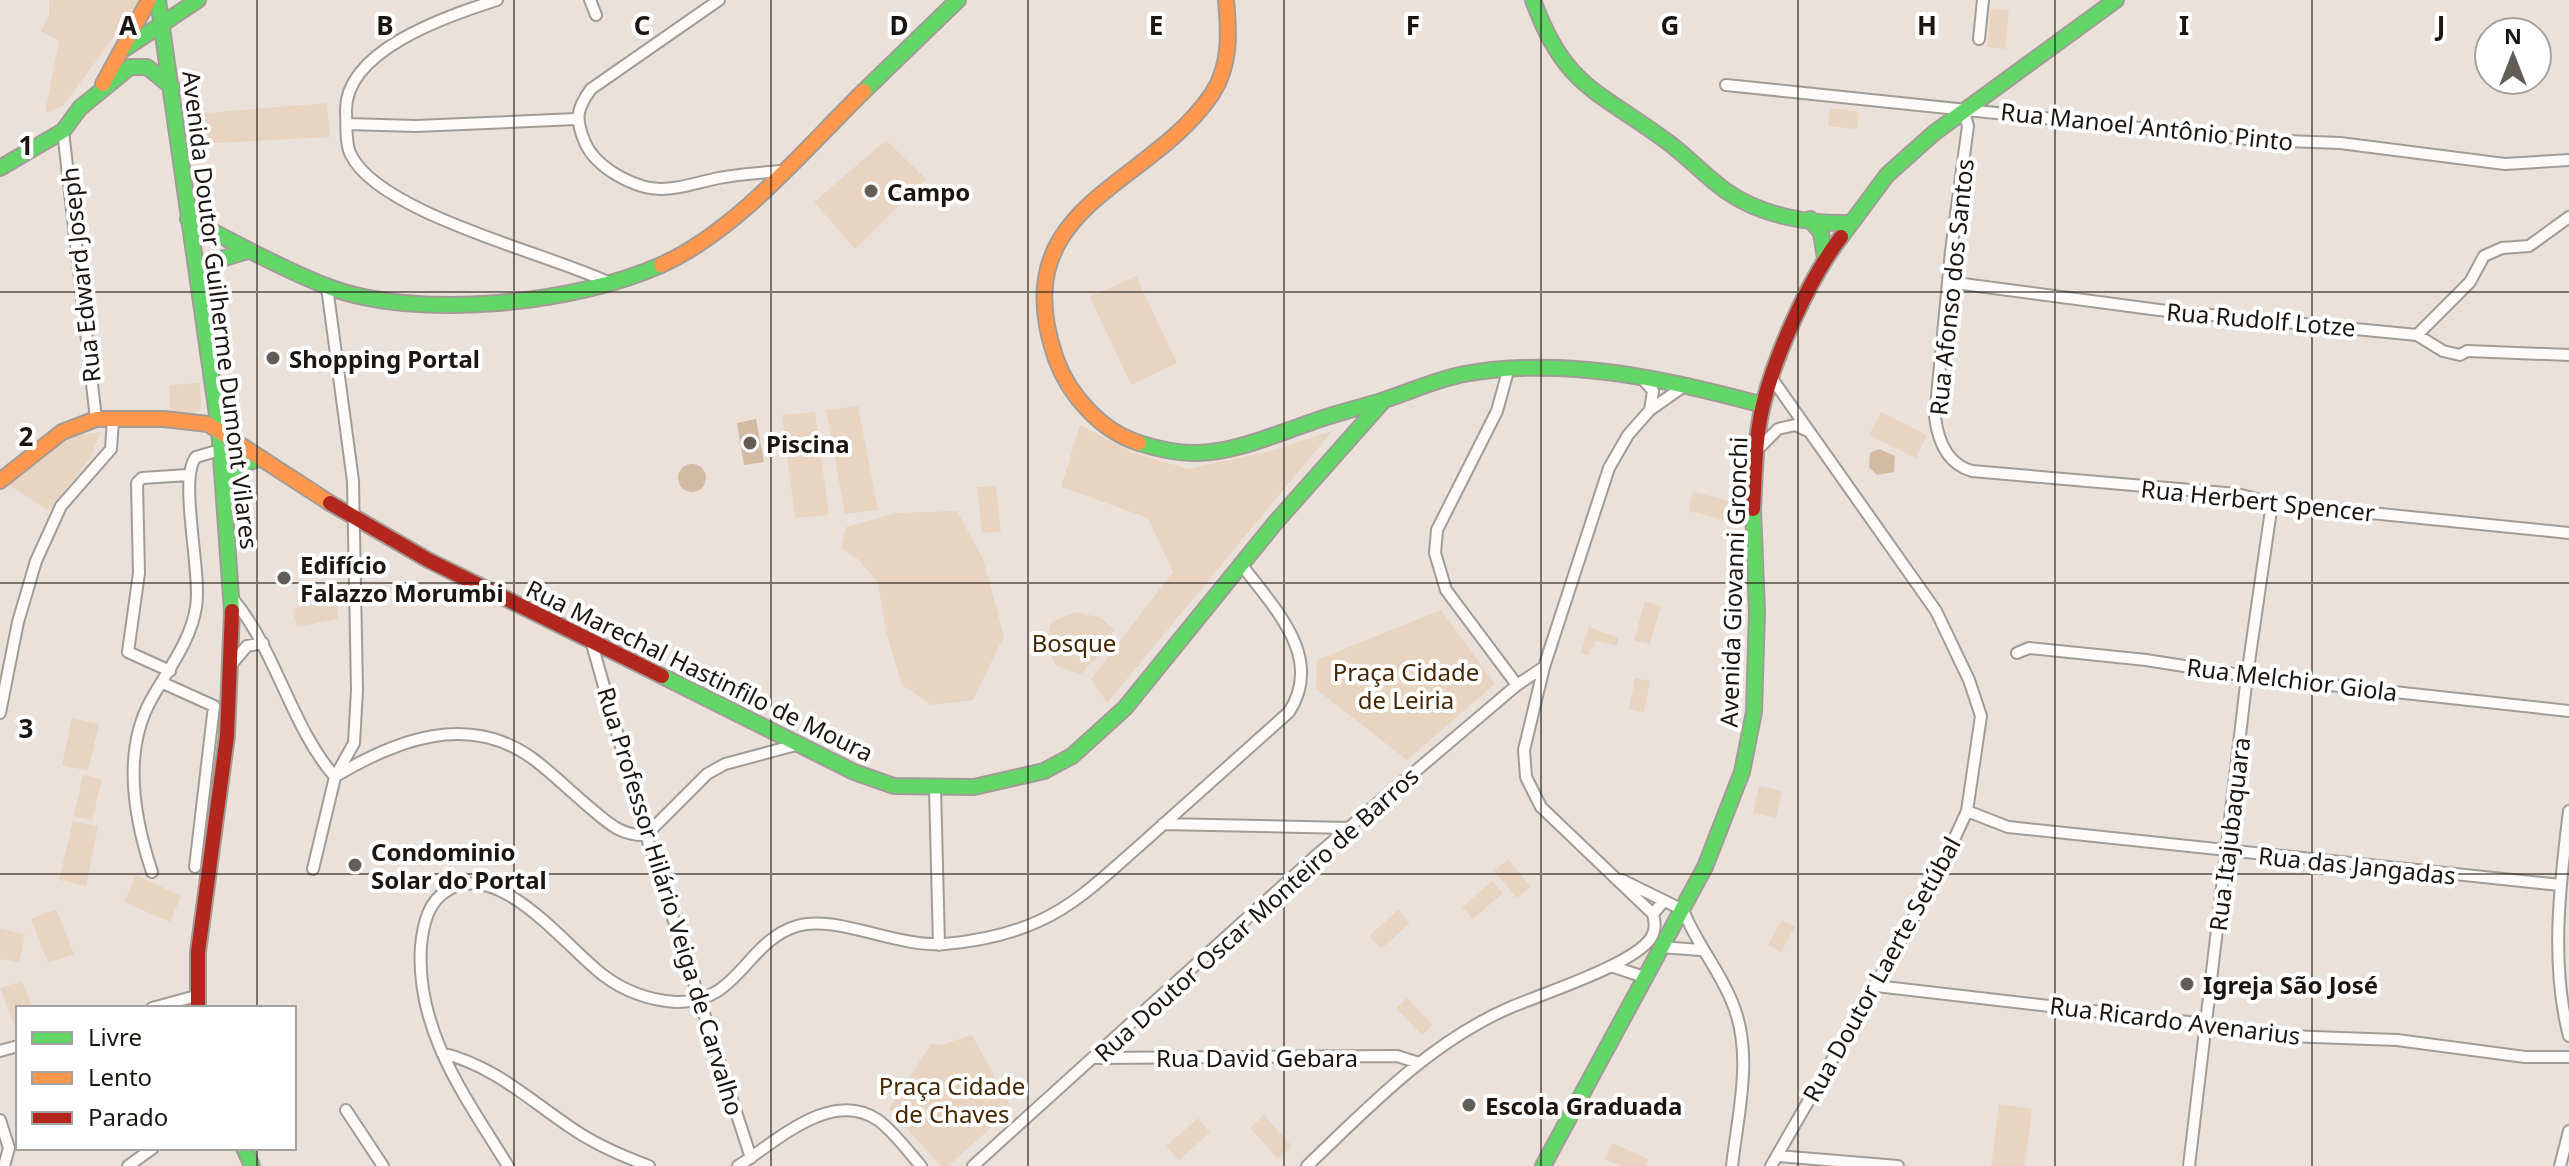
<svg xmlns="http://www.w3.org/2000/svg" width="2569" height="1166" font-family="'Noto Sans',sans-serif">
  <rect width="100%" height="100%" fill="#eae2da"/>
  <!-- green -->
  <path fill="#e8d4c1" d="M49,0H141L63,106L45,113L59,41L41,31L49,15Z
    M1991,8L2009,10L2005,49L1987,47Z
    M327,103L330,137L199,144L194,114Z
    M1830,108L1859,112L1857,129L1828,126Z
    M886,140L926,179L855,249L814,202Z
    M1136,276L1177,363L1131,385L1090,297Z
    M200,383L201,409L192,414L170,410V385Z
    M858,406L878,510L845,514L826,410Z
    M815,412L829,515L795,518L782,415Z
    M1881,412L1927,435L1916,458L1869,435Z
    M1080,425L1133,453L1189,469L1274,450L1332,431L1107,703L1091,679L1173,572L1148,518L1061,487Z
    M101,432L90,458L49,511L6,483L69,436Z
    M996,486L1001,532L982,533L977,487Z
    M1693,492L1730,501L1725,520L1688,511Z
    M957,511L983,559L1004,636L973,700L932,705L902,685L886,631L878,583L859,560L841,548L846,527L896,513Z
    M337,600L338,619L297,627L293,609Z
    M1645,601L1661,606L1650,644L1634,640Z
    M1441,610L1495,684L1407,760L1316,689L1317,660Z
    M1077,612L1101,618L1114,630L1103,650L1081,674L1056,666L1046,646L1051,622Z
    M1589,627L1619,638L1617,646L1596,641L1588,655L1581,653Z
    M1635,678L1650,681L1644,712L1629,709Z
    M72,718L99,724L88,771L62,765Z
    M83,775L102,779L92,820L74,816Z
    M1759,786L1782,791L1776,818L1753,813Z
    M73,821L98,826L86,886L59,880Z
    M1508,859L1531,887L1517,898L1494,871Z
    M136,875L181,896L170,922L124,902Z
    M1492,881L1503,893L1473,919L1462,907Z
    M56,909L74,954L48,963L31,919Z
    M1398,910L1410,923L1381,949L1369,936Z
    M1782,920L1795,927L1781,952L1768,945Z
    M0,929L25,934L19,963L0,959Z
    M22,981L33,1008H18L16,1029L0,988Z
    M1407,998L1433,1025L1422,1035L1396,1008Z
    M972,1035L1012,1109L948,1166H941L889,1109L931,1044L941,1045Z
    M1999,1104L2032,1109L2025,1166H1991Z
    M1264,1115L1292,1146L1278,1159L1250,1128Z
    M1198,1118L1210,1133L1179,1160L1166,1146Z
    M1613,1143L1648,1159L1646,1166H1621L1604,1159Z"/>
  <!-- water -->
  <path fill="#d2baa3" d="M756,419L764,462L744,465L737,423Z
    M1879,449L1895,456L1894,472L1877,475L1869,467L1870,453Z
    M678 478a14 14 0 1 1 28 0a14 14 0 1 1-28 0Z"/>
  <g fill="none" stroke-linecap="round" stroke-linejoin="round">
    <defs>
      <path id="street" d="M497,0C448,16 343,50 346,113C347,126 345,144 351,155C380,214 550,254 610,283
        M590,0L596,15
        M719,0L591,89C577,108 575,118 584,140C589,154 600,164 612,172C655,199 673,188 719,178C739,174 760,173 781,171
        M1979,39L1983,0
        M1726,85L2257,140L2340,143L2505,164L2569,160
        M1964,112L1968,126L1951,251L1935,417C1938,441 1947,464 1972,471L2237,494L2272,503L2569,533
        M347,124L416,126L576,119
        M63,131L96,419
        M1948,282L2159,310L2417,335L2443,351L2460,355L2467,351L2569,355
        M2417,335L2470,282L2484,256L2502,248L2529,246L2569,217
        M1508,371L1497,411L1437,530L1435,553L1446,590L1517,685
        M1641,377L1653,391L1650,410
        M1758,449L1778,429L1795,425L1808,431
        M233,599C277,652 290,725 335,777
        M592,644L646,835L751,1158
        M2017,653L2029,648L2146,660L2247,676L2569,711
        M231,665L247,646L263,643
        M170,671L128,652L139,573L137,483L142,478L188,475
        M163,683L214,706L195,867
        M0,713L18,622L36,561L61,506L111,449L113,419
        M336,776C396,740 468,712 532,758C551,772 569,790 588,806C607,822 620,836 646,835L707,774L725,764L796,745
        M935,788L939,945
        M1967,811L2008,827L2560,885
        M2569,811C2560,883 2550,964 2569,1036
        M1163,824L1349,828
        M313,869L335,777L354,743L357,690L353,481L327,287
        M152,872C134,818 122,752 151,700C167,671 191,641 196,607C202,573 178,478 196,457L220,450
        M1622,880L1683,910C1697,945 1719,969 1732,1002C1754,1053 1738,1113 1732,1166
        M1653,914L1541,807L1526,777L1524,750L1544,667L1609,468L1628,435L1650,410L1687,384
        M1661,947L1700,950
        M1611,966L1644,977
        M1876,986L2206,1024L2284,1036L2397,1040L2525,1057H2569
        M152,1008L196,996
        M0,1051L18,1046
        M442,1053C494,1066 527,1098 570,1127C594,1144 622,1156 649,1166
        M1095,1058L1397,1056L1419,1063
        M346,1110L383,1166
        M0,1120L9,1148L4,1166
        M1777,1156L1898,1166
        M128,1166L153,1148
        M508,1166C466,1098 415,1030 421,946C423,925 428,901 448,890C500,859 565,946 603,975C624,991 649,1000 675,1002C738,1005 746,941 797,926C836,914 897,948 945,944C978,941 1009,935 1039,921C1077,904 1107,874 1138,847C1188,802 1238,757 1289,712C1325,657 1273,607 1241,564
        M738,1166C776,1142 831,1088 878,1120C894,1132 908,1151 921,1166
        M973,1166L1319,853L1517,685L1544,667
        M1307,1166C1369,1107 1429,1043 1509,1008C1541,994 1633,965 1651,938C1656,930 1655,923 1653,914L1663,902
        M1771,1166L1936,879L1967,811L1981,716L1969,680L1936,611L1773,380
        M2189,1166L2247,676L2272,503
        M2560,1166L2569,1131"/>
      <path id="fast" d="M158,0L219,429L232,611
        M1533,0C1565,89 1600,91 1669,143C1689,158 1705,176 1726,191C1760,215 1807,224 1849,223
        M126,48L198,0
        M864,91L958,0
        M0,168L63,131L80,108L130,67H147L172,87
        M188,219C233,241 279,268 326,286C415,321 574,304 661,265
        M1810,219L1821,233L1825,258
        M1841,237L1887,175L1934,133L2116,0
        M199,276L208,263L248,251
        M1139,443C1158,449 1177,454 1198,453C1235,452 1274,435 1309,423C1332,414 1355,409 1378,402C1407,393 1434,380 1464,374C1564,356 1667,379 1763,405
        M224,486L239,466L261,458
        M662,676L854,772L894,786L974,787L1044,771L1072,756L1125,708L1275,523L1384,400
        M244,1148L252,1166
        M1543,1166L1705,867L1742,772L1754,712L1757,612L1753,509"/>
      <path id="slow" d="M103,84L149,0
        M661,265C737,231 804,150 864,91
        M1139,443C1101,431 1069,395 1056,359C1002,205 1148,189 1212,94C1231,65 1229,33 1226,0
        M0,481L62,432L96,419H164L208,424L330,503"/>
      <path id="jam" d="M330,503L428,560L662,676
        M1753,509C1755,476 1755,437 1763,405C1775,355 1810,277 1841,237
        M198,1008V952L227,736L232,611"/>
    </defs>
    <!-- street casing -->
    <use href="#street" stroke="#a29c96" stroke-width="14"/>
    <!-- fast casing -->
    <use href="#fast" stroke="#a29c96" stroke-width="18"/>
    <!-- slow casing -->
    <use href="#slow" stroke="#a29c96" stroke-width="18"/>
    <!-- jam casing -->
    <use href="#jam" stroke="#a29c96" stroke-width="18"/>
    <!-- street -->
    <use href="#street" stroke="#fcfbf9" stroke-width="10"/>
    <!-- fast -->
    <use href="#fast" stroke="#63d668" stroke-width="14"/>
    <!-- slow -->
    <use href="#slow" stroke="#ff974d" stroke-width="14"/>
    <!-- jam -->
    <use href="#jam" stroke="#b3261e" stroke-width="14"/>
  </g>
  <!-- grid -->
  <path fill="none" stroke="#1b1611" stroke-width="2" stroke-opacity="0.55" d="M257,0V1008M514,0V1166M771,0V1166M1028,0V1166M1284,0V1166M1541,0V1166M1798,0V1166M2055,0V1166M2312,0V1166M0,292H2569M0,583H2569M0,874H2569M257,1148V1166"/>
  <!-- markers -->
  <g fill="#635d57" stroke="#fff" stroke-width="3">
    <circle cx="871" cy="191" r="8"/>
    <circle cx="273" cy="358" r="8"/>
    <circle cx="750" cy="443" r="8"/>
    <circle cx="284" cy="578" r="8"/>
    <circle cx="355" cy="865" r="8"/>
    <circle cx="2187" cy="984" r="8"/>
    <circle cx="1469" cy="1105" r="8"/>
  </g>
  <g text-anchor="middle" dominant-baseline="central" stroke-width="8" stroke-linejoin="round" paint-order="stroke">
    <!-- street labels -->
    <g font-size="24" fill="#1b1611" stroke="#fff">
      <text transform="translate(2147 126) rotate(6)">Rua Manoel Antônio Pinto</text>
      <text transform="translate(80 275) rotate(-96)">Rua Edward Joseph</text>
      <text transform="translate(1951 287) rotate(-84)">Rua Afonso dos Santos</text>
      <text transform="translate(221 310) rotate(83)">Avenida Doutor Guilherme Dumont Vilares</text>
      <text transform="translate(2261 319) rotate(5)">Rua Rudolf Lotze</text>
      <text transform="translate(2258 500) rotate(6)">Rua Herbert Spencer</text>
      <text transform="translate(1733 582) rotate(-88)">Avenida Giovanni Gronchi</text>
      <text transform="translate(700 670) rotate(26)">Rua Marechal Hastinfilo de Moura</text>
      <text transform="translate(2292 679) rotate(7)">Rua Melchior Giola</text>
      <text transform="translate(2229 834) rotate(-83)">Rua Itajubaquara</text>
      <text transform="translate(2357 865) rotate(6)">Rua das Jangadas</text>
      <text transform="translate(671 901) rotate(73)">Rua Professor Hilário Veiga de Carvalho</text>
      <text transform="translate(1256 914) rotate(-42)">Rua Doutor Oscar Monteiro de Barros</text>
      <text transform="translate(1881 969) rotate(-61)">Rua Doutor Laerte Setúbal</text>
      <text transform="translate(2175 1020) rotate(7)">Rua Ricardo Avenarius</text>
      <text x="1257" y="1057">Rua David Gebara</text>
    </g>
    <!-- poi labels -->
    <g font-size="24" font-weight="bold" fill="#1b1611" stroke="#fff" text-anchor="start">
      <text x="887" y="191">Campo</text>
      <text x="289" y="358">Shopping Portal</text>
      <text x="766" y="443">Piscina</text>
      <text x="300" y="564">Edifício<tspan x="300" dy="28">Falazzo Morumbi</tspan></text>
      <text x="371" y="851">Condominio<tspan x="371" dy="28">Solar do Portal</tspan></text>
      <text x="2203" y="984">Igreja São José</text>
      <text x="1485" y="1105">Escola Graduada</text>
    </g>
    <!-- park labels -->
    <g font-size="24" fill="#452701" stroke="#fff">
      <text x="1074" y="642">Bosque</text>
      <text x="1406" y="671">Praça Cidade<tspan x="1406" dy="28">de Leiria</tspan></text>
      <text x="952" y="1085">Praça Cidade<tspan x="952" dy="28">de Chaves</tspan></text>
    </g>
  </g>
  <g font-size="26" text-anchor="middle" font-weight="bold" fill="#1b1611" stroke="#fff" stroke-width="8" stroke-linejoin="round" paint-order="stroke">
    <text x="128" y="35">A</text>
    <text x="385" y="35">B</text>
    <text x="642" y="35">C</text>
    <text x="899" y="35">D</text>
    <text x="1156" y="35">E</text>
    <text x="1413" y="35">F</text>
    <text x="1670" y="35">G</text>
    <text x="1927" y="35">H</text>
    <text x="2184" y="35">I</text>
    <text x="2441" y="35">J</text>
    <text x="26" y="155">1</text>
    <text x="26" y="446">2</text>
    <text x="26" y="738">3</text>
  </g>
  <!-- legend -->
  <rect x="16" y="1006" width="280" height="144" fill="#ffffff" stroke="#a4a2a0" stroke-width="2"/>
  <rect x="32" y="1032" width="40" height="12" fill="#63d668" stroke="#a4a2a0" stroke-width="2"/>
  <text x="88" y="1046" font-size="24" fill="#1b1611">Livre</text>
  <rect x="32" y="1072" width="40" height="12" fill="#ff974d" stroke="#a4a2a0" stroke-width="2"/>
  <text x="88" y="1086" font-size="24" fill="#1b1611">Lento</text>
  <rect x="32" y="1112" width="40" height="12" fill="#b3261e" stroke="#a4a2a0" stroke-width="2"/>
  <text x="88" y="1126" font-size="24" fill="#1b1611">Parado</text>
  <!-- north arrow -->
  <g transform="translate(2513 56)"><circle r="38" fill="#ffffff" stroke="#a4a2a0" stroke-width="2"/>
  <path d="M0-6L14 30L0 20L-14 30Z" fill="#635d57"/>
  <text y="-12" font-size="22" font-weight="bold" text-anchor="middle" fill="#1b1611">N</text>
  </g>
</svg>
